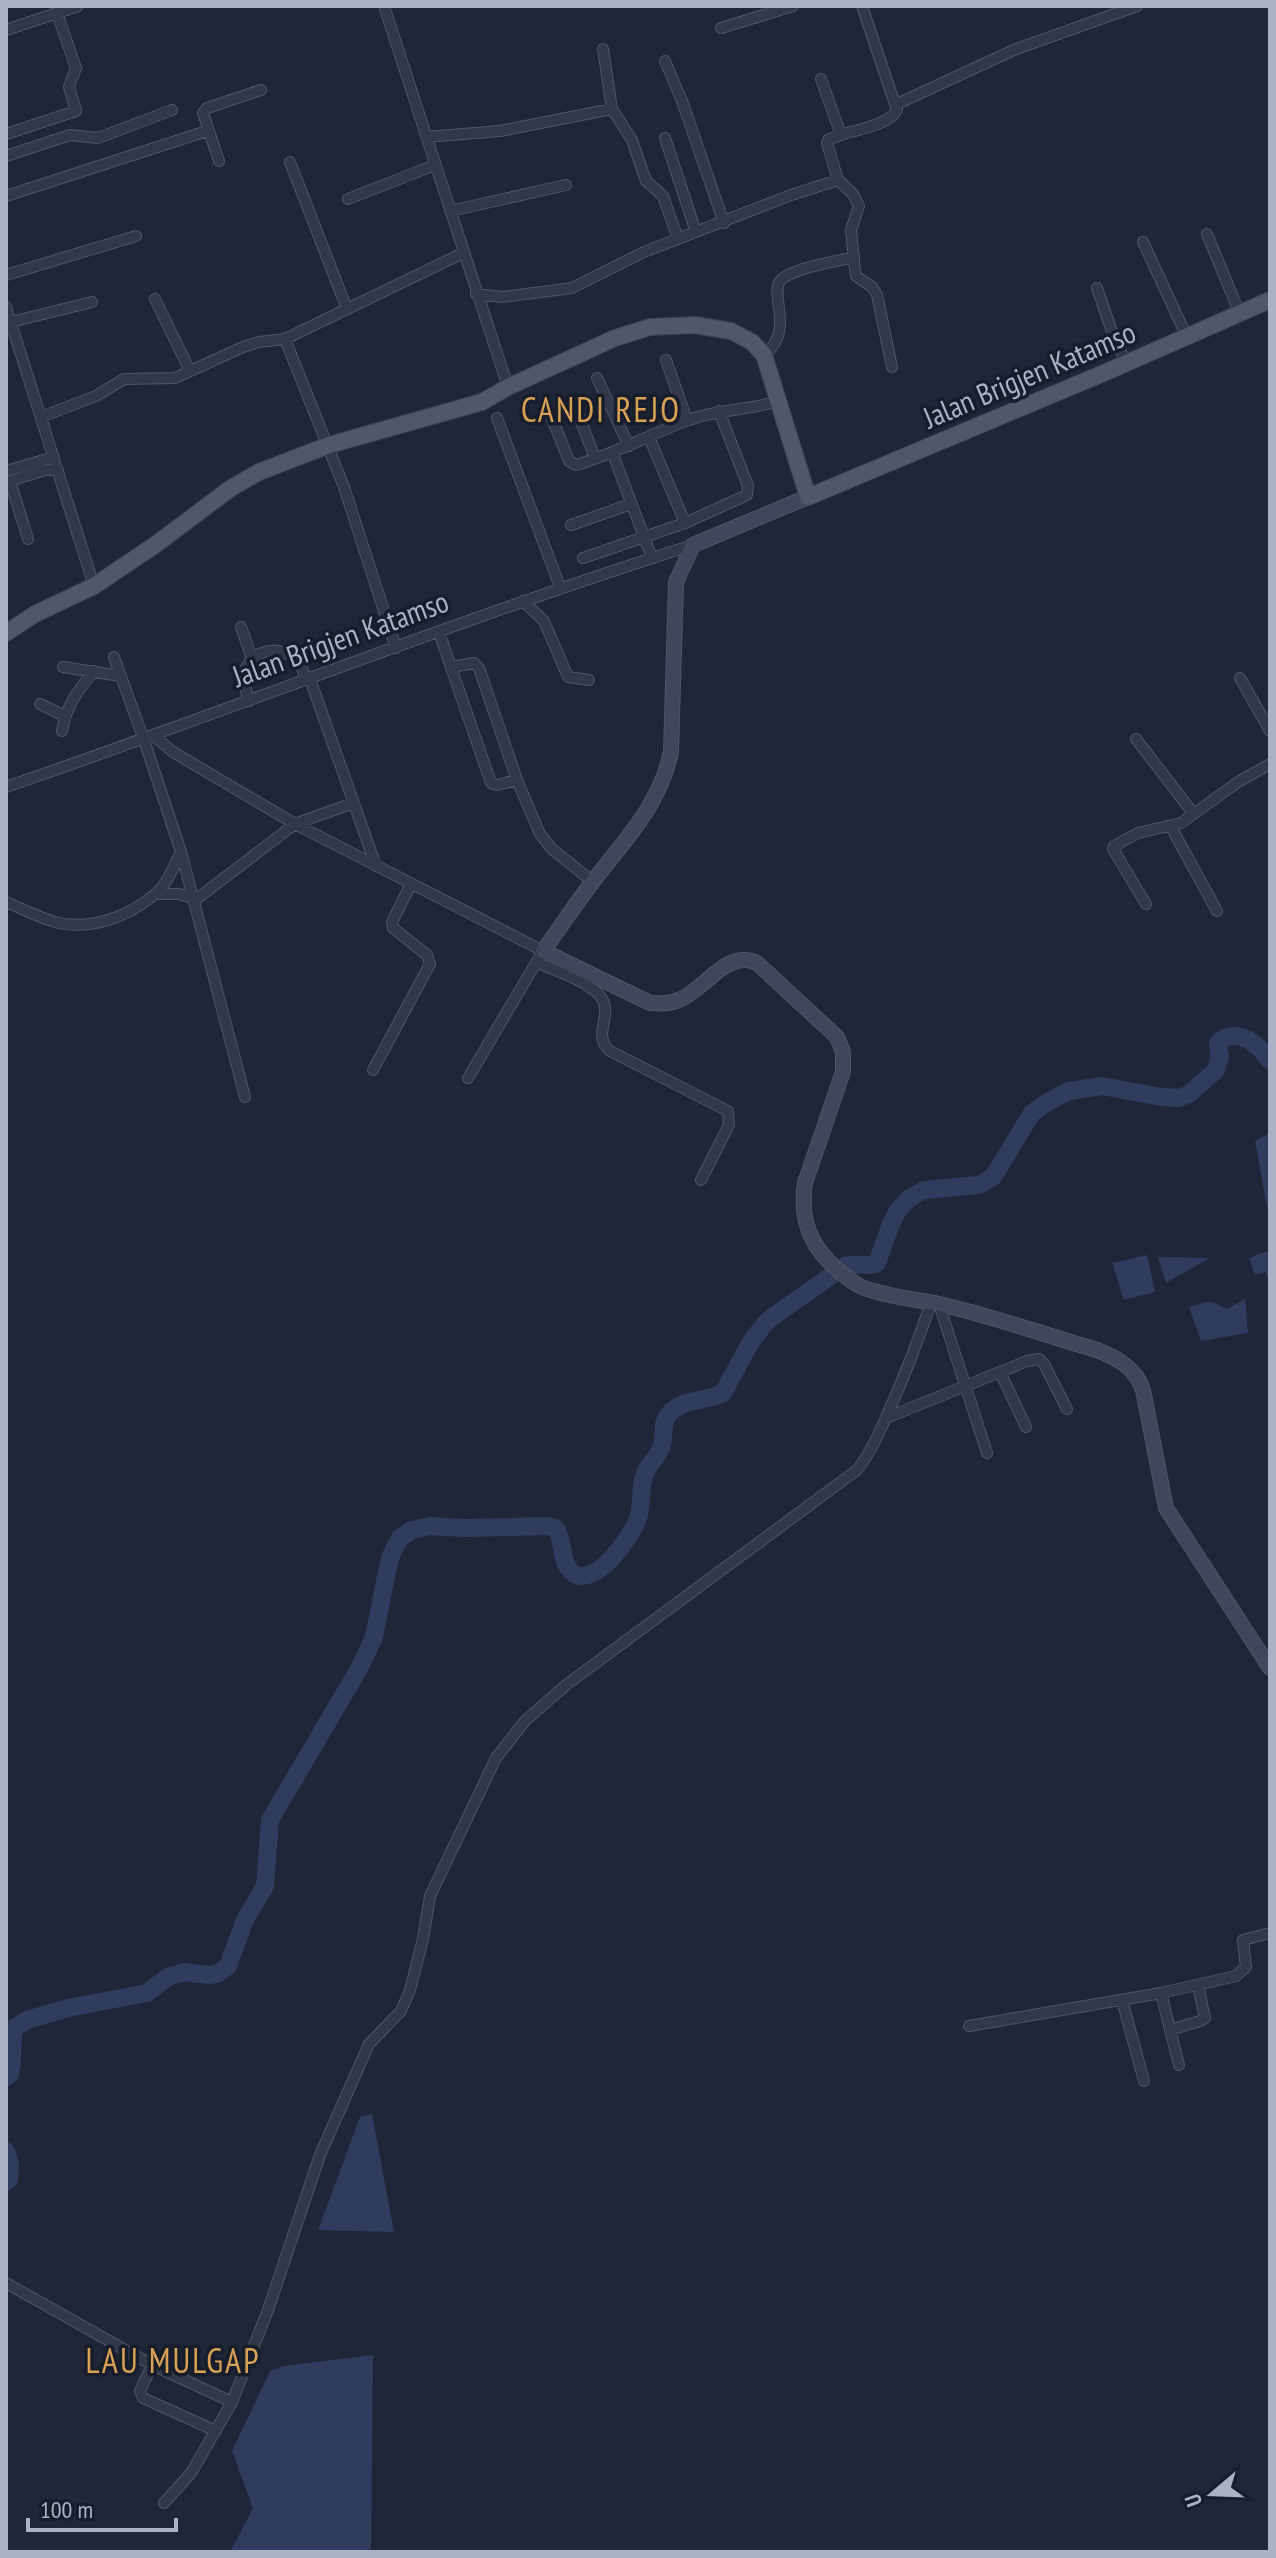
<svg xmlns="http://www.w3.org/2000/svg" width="1276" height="2558" font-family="'PT Sans Narrow',sans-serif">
  <rect width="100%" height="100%" fill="#1f2638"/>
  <!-- water -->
  <path fill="#2f3c5e" d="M1270,1133V1223L1255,1141Z
    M1270,1250V1287L1266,1272L1255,1275L1249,1258Z
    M1147,1255L1155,1292L1124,1300L1112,1263Z
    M1158,1257L1210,1258L1166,1283Z
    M1245,1299L1248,1333L1201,1341L1189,1307L1210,1301L1227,1309Z
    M372,2114L394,2232L318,2230L360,2117Z
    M373,2355L371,2552H230L253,2508L232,2451L270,2371L283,2366Z"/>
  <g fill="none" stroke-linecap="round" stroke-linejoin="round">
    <!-- river -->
    <path stroke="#2f3c5e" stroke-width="18" d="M6,2077L10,2074C14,2059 11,2044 14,2028L27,2020L68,2008L147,1993L168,1977L184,1972L209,1975L217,1974L228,1966L245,1920L265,1886L270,1820L360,1667L374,1637L388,1566L392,1553L400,1538L412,1530L431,1526L463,1528L548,1526L556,1529C565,1542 559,1562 573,1573C595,1589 631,1537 638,1519C643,1504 639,1484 646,1471C651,1461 659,1456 662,1445C665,1435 661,1424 668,1415C683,1397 704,1403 723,1393L752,1340L768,1320L845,1266C856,1262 866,1268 877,1263L891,1224L897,1212L908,1199L924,1190L979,1185L993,1177L1032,1113L1046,1103L1069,1091L1102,1086L1161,1097L1179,1098L1189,1094L1215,1071L1220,1058L1218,1043C1237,1025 1259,1045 1270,1061
      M6,2151L10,2163L9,2179L6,2182"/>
    <defs>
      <path id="street" d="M384,6L508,387
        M721,28L793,6
        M6,30L78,6
        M603,49L612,109
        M665,61L682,101L724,223
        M821,79L841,135L829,139L827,143L838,180
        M897,104L1016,49L1137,6
        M6,134L76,111L69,87L76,68L57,13
        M841,135C858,129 887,126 897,110L862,6
        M426,137L500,131L612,109L632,140L646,181L663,196L678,239
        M665,138L696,232
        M6,156L70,135L98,138L172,110
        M219,161L203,113L207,108L261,90
        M290,162L347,309
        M6,196L207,131
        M348,199L435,165
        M450,211L566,185
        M1207,234L1240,314
        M1143,242L1187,337
        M6,275L136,236
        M1097,288L1111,329L1126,363
        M476,294L502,297L572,288L644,252L791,195L838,180L853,194L859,206L851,230L855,270L856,276L872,287L877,295L892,367
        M155,299L190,371
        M6,307L94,586
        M11,322L92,302
        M285,339L344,487L396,648
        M764,355C796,331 768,293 781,280C795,267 835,262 854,257
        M666,360L687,420
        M597,378L629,446
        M573,401L595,458
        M551,416L569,461L576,465C614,454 649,435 686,421C716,409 747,411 777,401
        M41,417L96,396L124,379L175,378L243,347L259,342L285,339L463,253
        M497,418L560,587
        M649,437L685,523
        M612,452L652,558
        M6,471L54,457
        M571,525L631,504
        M28,539L10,481L45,470H58
        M583,558L685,523L747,495L748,486L719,411
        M523,601L544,621L568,677L589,680
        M241,627L252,659
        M439,632L451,667L474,663L479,668L517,780L540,834L552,849L593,882
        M114,657L144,740L181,852L245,1097
        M63,667L120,676
        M451,667L491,783L497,785L517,780
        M1240,678L1270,731
        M310,679L376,866
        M249,701C247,693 243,684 244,675C247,652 277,643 294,658C301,663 303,672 307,680
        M40,704L65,716
        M62,731C66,706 78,690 94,671
        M154,736L173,752L295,824L543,951L468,1078
        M1136,739L1193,813
        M6,787C236,708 462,618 693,545
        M1171,827L1217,911
        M155,894H179L192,898
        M194,901L295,824L353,803
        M6,902C23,909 41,919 59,923C92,930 129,916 154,895C167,885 174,866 181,852
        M1146,904L1113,849L1114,846L1138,833L1181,823L1238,782L1270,764
        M538,963C555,970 590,982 601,997C614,1016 591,1034 610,1051L728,1111L729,1125L701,1180
        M373,1070L430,964L427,955L393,928L392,922L411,884
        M939,1304L987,1453
        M886,1418L1000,1372
        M1026,1427L1000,1372L1027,1361L1039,1359L1044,1364L1067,1409
        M1161,1993L1179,2065
        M1122,2000L1144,2081
        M969,2026L1161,1993L1236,1976L1246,1967L1243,1940L1270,1933
        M1170,2030L1200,2021L1205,2018L1198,1985
        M6,2283L152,2365L232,2402
        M152,2365L140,2391L143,2398L216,2431
        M164,2503L191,2473L232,2402L268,2310L320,2155L369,2044L401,2011L410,1990L423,1939L430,1896L496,1758L525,1721L566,1685L857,1470C870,1454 879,1434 887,1415C904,1378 918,1341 931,1303"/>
      <path id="secondary" d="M808,497L693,545L676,582L671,752C660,804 626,839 594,880C576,903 560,928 543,951L650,1003C661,1004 671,1004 681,999C706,988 727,949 757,963L837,1037L843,1052V1072L805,1183C798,1230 818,1258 856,1284C871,1294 919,1300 939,1304C992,1316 1045,1335 1097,1350C1117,1358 1136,1368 1143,1390L1166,1508L1270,1668"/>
      <path id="primary" d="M6,633L35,614L94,586L155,545L231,488L259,472L329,445L482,402L508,387L615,338L650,327L695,325L731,331L752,342L764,355L808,497L1104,373L1270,300"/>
    </defs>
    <!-- street casing -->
    <use href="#street" stroke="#505566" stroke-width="12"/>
    <!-- secondary casing -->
    <use href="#secondary" stroke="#505566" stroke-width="16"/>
    <!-- primary casing -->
    <use href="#primary" stroke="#3c4152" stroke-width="18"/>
    <!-- street -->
    <use href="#street" stroke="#323848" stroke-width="10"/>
    <!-- secondary -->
    <use href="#secondary" stroke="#40465b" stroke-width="14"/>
    <!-- primary -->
    <use href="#primary" stroke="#505769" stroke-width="16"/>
  </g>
  <g text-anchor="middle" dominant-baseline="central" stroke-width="7" stroke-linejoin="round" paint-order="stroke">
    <!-- street labels -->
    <g font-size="30" fill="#acb2c5" stroke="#181d2c">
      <text transform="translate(1029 374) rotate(-23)">Jalan Brigjen Katamso</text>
      <text transform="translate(340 638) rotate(-20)">Jalan Brigjen Katamso</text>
    </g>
    <!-- quarter labels -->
    <g font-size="34" letter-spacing="2" fill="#d8a154" stroke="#181d2c">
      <text x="601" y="409">CANDI REJO</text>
      <text x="173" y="2360">LAU MULGAP</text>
    </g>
  </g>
  <!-- border -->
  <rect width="1276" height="2558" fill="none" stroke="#acb2c5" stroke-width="16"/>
  <!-- north arrow -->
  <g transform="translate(1212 2494) rotate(251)" stroke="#181d2c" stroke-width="6" paint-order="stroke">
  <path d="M0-6L14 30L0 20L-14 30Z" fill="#acb2c5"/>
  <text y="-12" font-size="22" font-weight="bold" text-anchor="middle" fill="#acb2c5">U</text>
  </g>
  <!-- scale -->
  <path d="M28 2518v12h148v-12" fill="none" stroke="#acb2c5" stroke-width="4"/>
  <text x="40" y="2518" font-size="24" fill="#acb2c5" stroke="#181d2c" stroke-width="6" paint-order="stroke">100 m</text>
</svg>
